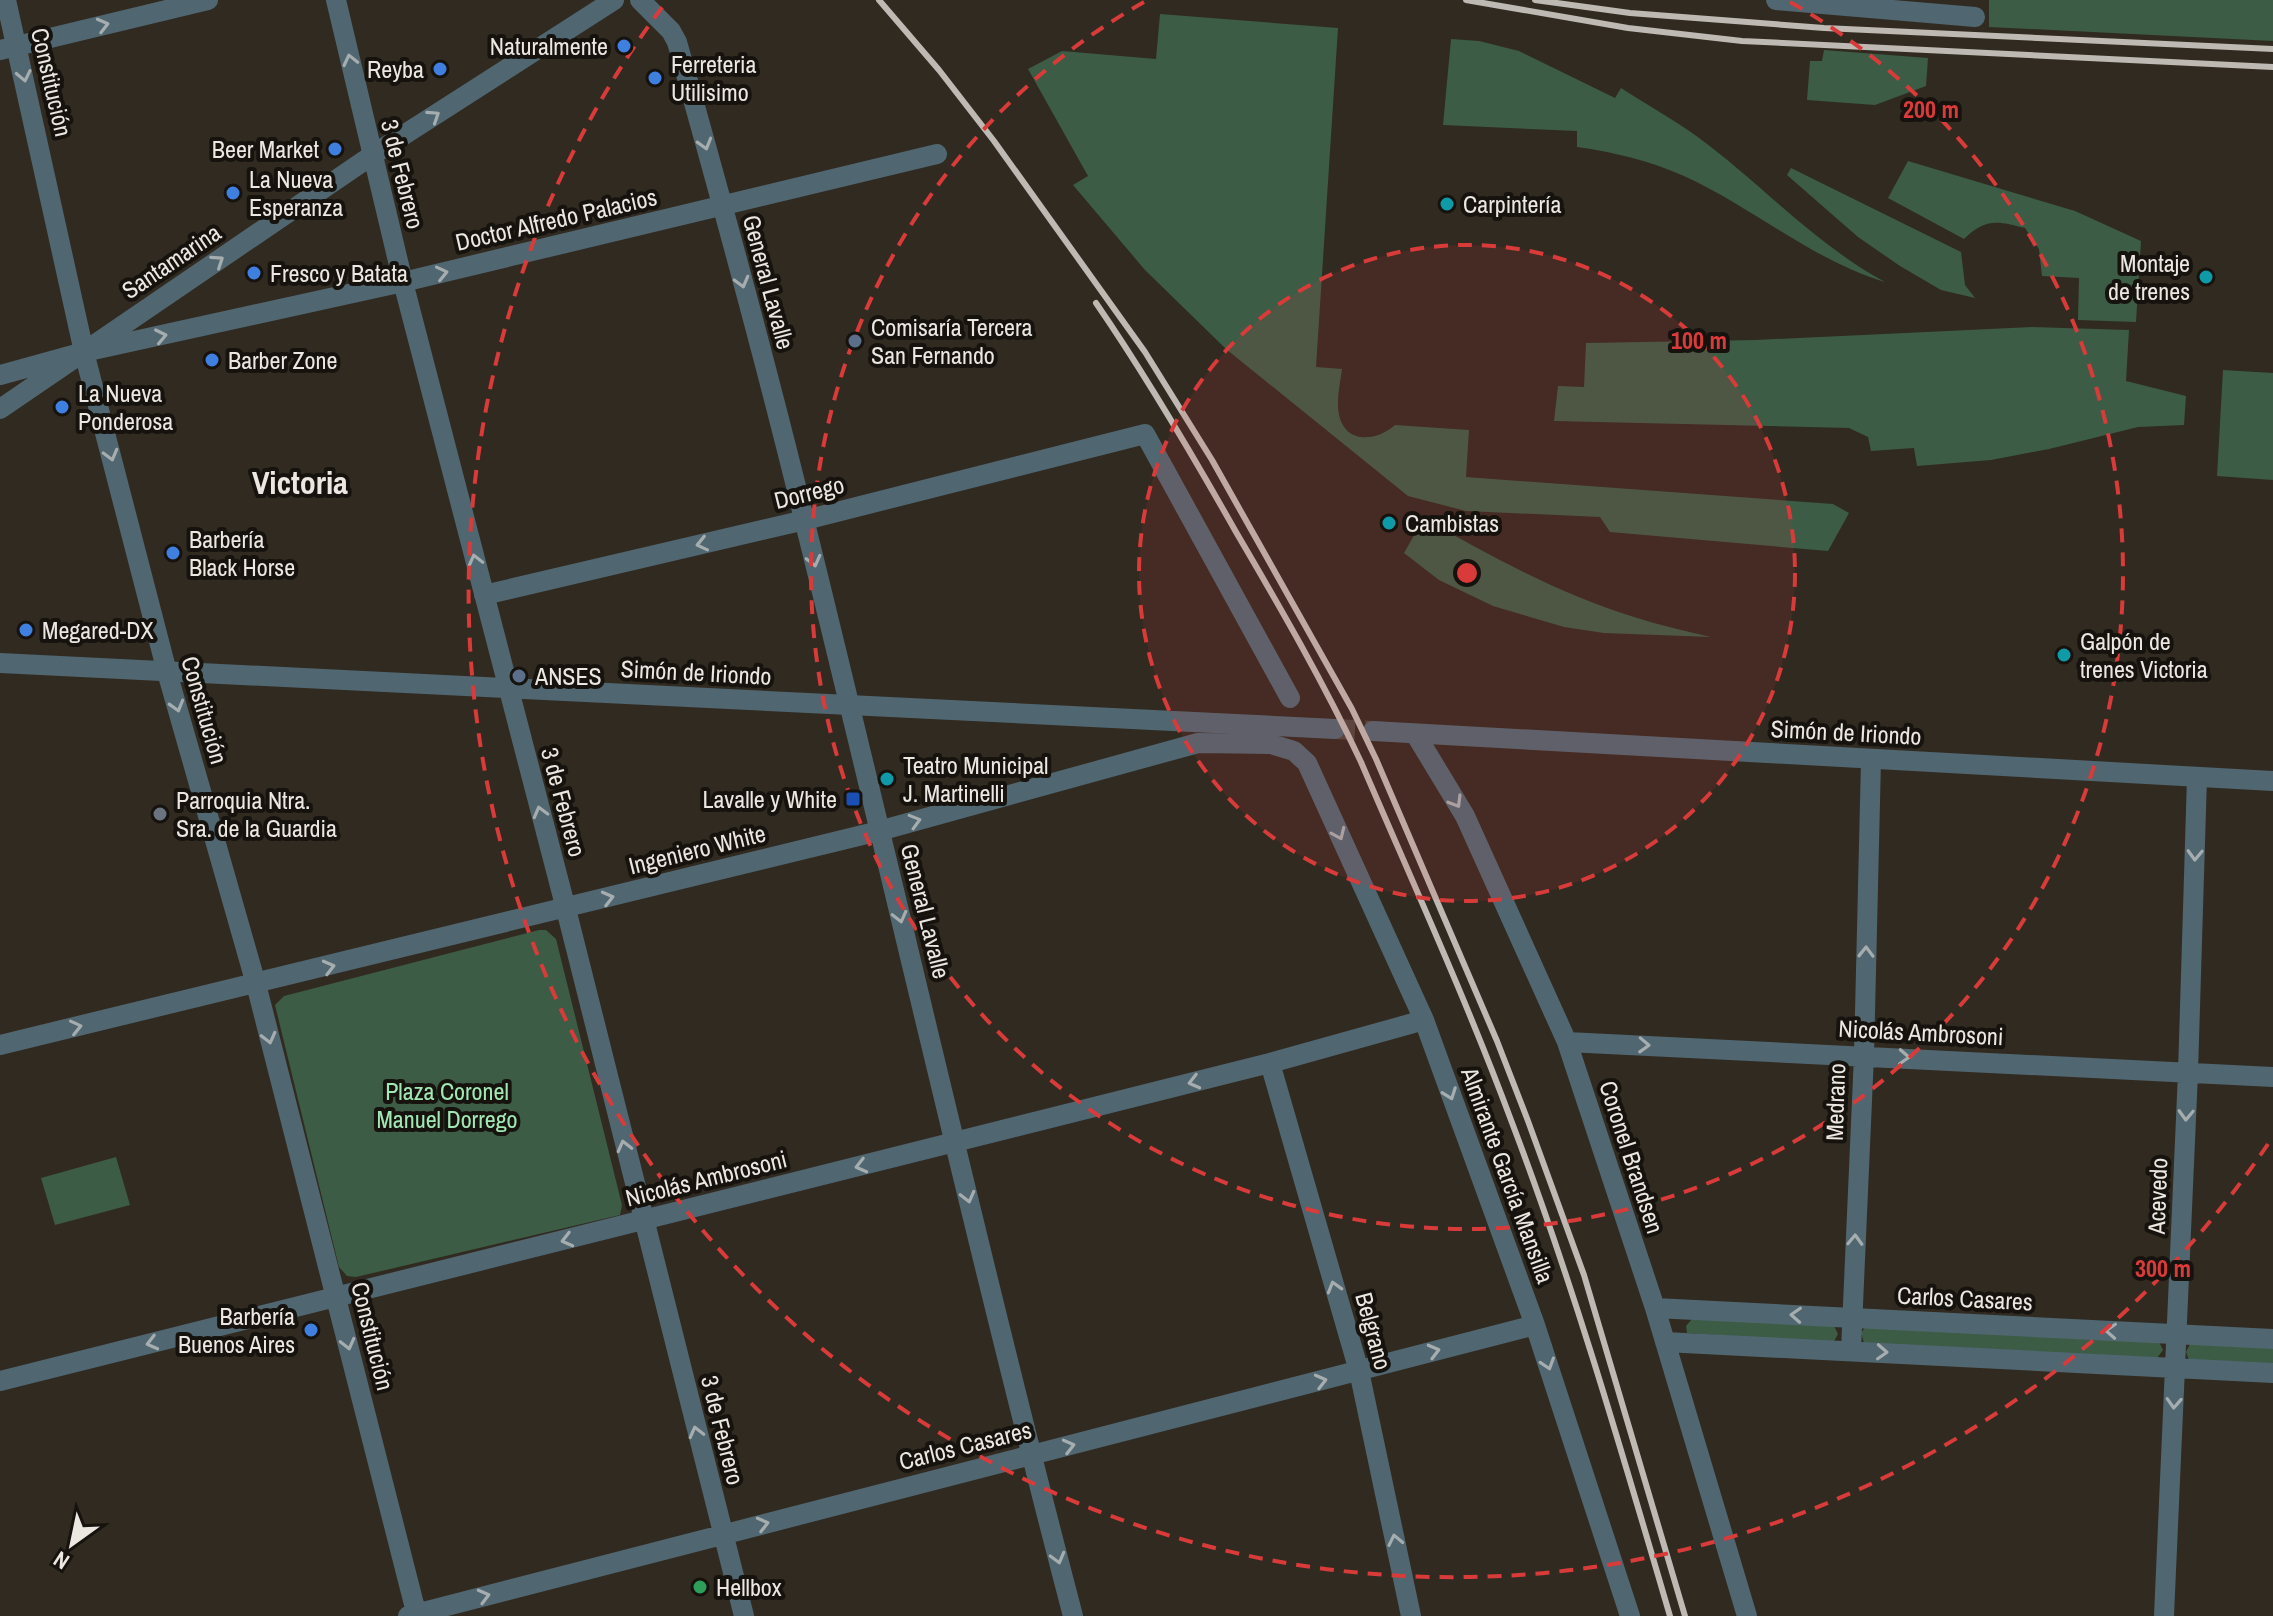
<svg xmlns="http://www.w3.org/2000/svg" width="2273" height="1616" font-family="'Archivo Narrow',sans-serif">
  <rect width="100%" height="100%" fill="#312a20"/>
  <!-- green -->
  <path fill="#3c5c45" d="M1989,0H2273V41L1989,27Z
    M1160,14L1338,28L1316,367L1342,369C1340,384 1336,401 1339,415C1346,445 1377,441 1395,425L1469,430L1466,477L1833,504L1849,513L1828,551L1610,532L1600,517L1466,511L1408,496L1226,349L1145,270L1073,185L1088,176L1028,69L1062,51L1156,59Z
    M1451,39L1479,41L1519,51L1615,98L1621,88C1646,104 1671,118 1695,135C1760,182 1813,243 1885,282C1810,259 1754,208 1684,176C1650,161 1614,152 1577,147V131L1443,125Z
    M1824,50L1928,58L1926,86L1875,105L1807,100L1810,61H1822Z
    M1908,161L2075,211L2141,241L2136,322L2078,320L2079,278L2042,276L2039,249L2025,228C1997,221 1986,218 1964,239L1888,198Z
    M1791,168L1961,252L1965,285L1975,298L1941,290L1900,266L1858,237L1787,175Z
    M2032,327L2129,330L2126,381L2186,396L2184,425L2138,427L2049,449L1991,460L1917,466L1914,448L1871,451L1868,437L1849,428L1554,421L1558,386L1584,387L1586,343L1756,340Z
    M2223,370L2273,373V480L2217,476Z
    M1424,518C1489,556 1562,595 1634,617C1659,625 1685,631 1711,637L1604,633L1564,627L1493,606L1439,580L1404,553Z
    M539,930H546L556,939L622,1205L620,1215L356,1277L347,1276L339,1267L275,1005L284,996Z
    M116,1157L130,1205L55,1225L41,1178Z
    M1692,1319L1834,1326L1838,1334L1833,1343L1687,1333L1686,1326Z
    M1866,1326L2159,1342L2163,1350L2157,1358L1864,1343L1861,1333Z
    M2191,1342L2273,1345V1366L2189,1360L2186,1352Z"/>
  <g fill="none" stroke-linecap="round" stroke-linejoin="round">
    <!-- tertiary-tunnel -->
    <path stroke="#4d463d" stroke-width="20" stroke-dasharray="20 10" stroke-linecap="butt" d="M1335,729L1373,731"/>
    <!-- minor -->
    <path stroke="#506671" stroke-width="20" d="M6,0L84,352L167,672L256,984L417,1616
      M336,0L403,282L566,909L744,1616
      M640,0L671,31L677,42C722,202 766,362 805,523C895,887 978,1253 1073,1616
      M1776,0L1975,17
      M0,50L208,0
      M0,375L84,352L403,282L937,154
      M0,409L371,156L614,0
      M484,595L805,520L1145,434L1290,698
      M1416,735L1465,816L1567,1042L1655,1308L1747,1616
      M1567,1042L2273,1077
      M0,1045L879,831L1198,743L1271,744L1294,751L1307,763L1424,1020L1535,1325L1630,1616
      M1270,1063L1359,1371L1411,1616
      M1655,1308L2273,1339
      M1665,1342L2273,1373
      M1851,1350L1864,1055L1871,760
      M0,1381L1270,1063L1424,1020
      M408,1616L1535,1325
      M2164,1616L2188,1073L2197,777"/>
    <!-- tertiary -->
    <path stroke="#506671" stroke-width="20" d="M0,663L1335,729
      M1373,731L2273,781"/>
    <!-- rail -->
    <path stroke="#beb9b2" stroke-width="6" d="M879,0L939,70L994,141L1145,352L1212,460L1352,709L1376,759L1497,1041L1528,1121L1584,1275L1685,1616
      M1466,0L1628,28L1742,41L2273,67
      M1535,0L1630,13L1824,28L2273,49
      M1096,303C1147,377 1192,454 1236,532C1280,607 1324,683 1361,762C1412,881 1466,999 1511,1120C1573,1283 1621,1449 1670,1616"/>
  </g>
  <!-- one-way arrows -->
  <defs><path id="oneway-chevron" d="M-2-3.5L2.5 0L-2 3.5" fill="none" stroke-width="1.6" stroke-linecap="round" stroke-linejoin="round" transform="scale(2)"/></defs>
  <g stroke="#a6adaf">
    <use href="#oneway-chevron" transform="translate(103 25) rotate(-14)"/>
    <use href="#oneway-chevron" transform="translate(350 60) rotate(-103)"/>
    <use href="#oneway-chevron" transform="translate(24 76) rotate(78)"/>
    <use href="#oneway-chevron" transform="translate(434 116) rotate(-33)"/>
    <use href="#oneway-chevron" transform="translate(705 144) rotate(74)"/>
    <use href="#oneway-chevron" transform="translate(218 261) rotate(-34)"/>
    <use href="#oneway-chevron" transform="translate(442 273) rotate(-13)"/>
    <use href="#oneway-chevron" transform="translate(742 282) rotate(75)"/>
    <use href="#oneway-chevron" transform="translate(161 336) rotate(-12)"/>
    <use href="#oneway-chevron" transform="translate(111 455) rotate(75)"/>
    <use href="#oneway-chevron" transform="translate(702 544) rotate(167)"/>
    <use href="#oneway-chevron" transform="translate(475 560) rotate(-104)"/>
    <use href="#oneway-chevron" transform="translate(814 561) rotate(76)"/>
    <use href="#oneway-chevron" transform="translate(177 706) rotate(74)"/>
    <use href="#oneway-chevron" transform="translate(1456 802) rotate(59)"/>
    <use href="#oneway-chevron" transform="translate(540 812) rotate(-105)"/>
    <use href="#oneway-chevron" transform="translate(915 821) rotate(-16)"/>
    <use href="#oneway-chevron" transform="translate(1339 834) rotate(66)"/>
    <use href="#oneway-chevron" transform="translate(2195 855) rotate(92)"/>
    <use href="#oneway-chevron" transform="translate(608 898) rotate(-14)"/>
    <use href="#oneway-chevron" transform="translate(900 917) rotate(76)"/>
    <use href="#oneway-chevron" transform="translate(1866 952) rotate(-89)"/>
    <use href="#oneway-chevron" transform="translate(329 967) rotate(-14)"/>
    <use href="#oneway-chevron" transform="translate(76 1027) rotate(-13)"/>
    <use href="#oneway-chevron" transform="translate(269 1038) rotate(76)"/>
    <use href="#oneway-chevron" transform="translate(1644 1045) rotate(2)"/>
    <use href="#oneway-chevron" transform="translate(1904 1057) rotate(3)"/>
    <use href="#oneway-chevron" transform="translate(1194 1082) rotate(166)"/>
    <use href="#oneway-chevron" transform="translate(1450 1094) rotate(70)"/>
    <use href="#oneway-chevron" transform="translate(2186 1115) rotate(92)"/>
    <use href="#oneway-chevron" transform="translate(624 1146) rotate(-104)"/>
    <use href="#oneway-chevron" transform="translate(861 1166) rotate(166)"/>
    <use href="#oneway-chevron" transform="translate(968 1197) rotate(76)"/>
    <use href="#oneway-chevron" transform="translate(567 1240) rotate(166)"/>
    <use href="#oneway-chevron" transform="translate(1855 1240) rotate(-88)"/>
    <use href="#oneway-chevron" transform="translate(1334 1287) rotate(-106)"/>
    <use href="#oneway-chevron" transform="translate(1796 1315) rotate(-177)"/>
    <use href="#oneway-chevron" transform="translate(2111 1331) rotate(-177)"/>
    <use href="#oneway-chevron" transform="translate(152 1343) rotate(166)"/>
    <use href="#oneway-chevron" transform="translate(348 1344) rotate(76)"/>
    <use href="#oneway-chevron" transform="translate(1434 1351) rotate(-15)"/>
    <use href="#oneway-chevron" transform="translate(1882 1352) rotate(3)"/>
    <use href="#oneway-chevron" transform="translate(1548 1364) rotate(72)"/>
    <use href="#oneway-chevron" transform="translate(1321 1381) rotate(-14)"/>
    <use href="#oneway-chevron" transform="translate(2174 1403) rotate(93)"/>
    <use href="#oneway-chevron" transform="translate(696 1432) rotate(-104)"/>
    <use href="#oneway-chevron" transform="translate(1069 1446) rotate(-14)"/>
    <use href="#oneway-chevron" transform="translate(763 1524) rotate(-14)"/>
    <use href="#oneway-chevron" transform="translate(1395 1540) rotate(-102)"/>
    <use href="#oneway-chevron" transform="translate(1058 1558) rotate(75)"/>
    <use href="#oneway-chevron" transform="translate(484 1596) rotate(-15)"/>
  </g>
  <!-- distance rings -->
  <circle cx="1467" cy="573" r="328" fill="#d83b3a" fill-opacity=".12"/>
  <g fill="none" stroke="#d83b3a" stroke-width="4" stroke-dasharray="14 10">
    <circle cx="1467" cy="573" r="328"/>
    <path d="M1790 2A656 656 0 1 1 1144 2"/>
    <path d="M2268 1144A984 984 0 1 1 666 2"/>
  </g>
  <!-- markers -->
  <g fill="#3f7fe0" stroke="#16130f" stroke-width="3">
    <circle cx="624" cy="46" r="8"/>
    <circle cx="440" cy="69" r="8"/>
    <circle cx="655" cy="78" r="8"/>
    <circle cx="335" cy="149" r="8"/>
    <circle cx="233" cy="193" r="8"/>
    <circle cx="254" cy="273" r="8"/>
    <circle cx="212" cy="360" r="8"/>
    <circle cx="62" cy="407" r="8"/>
    <circle cx="173" cy="553" r="8"/>
    <circle cx="26" cy="630" r="8"/>
    <circle cx="311" cy="1330" r="8"/>
  </g>
  <g fill="#0f9aa8" stroke="#16130f" stroke-width="3">
    <circle cx="1447" cy="204" r="8"/>
    <circle cx="2206" cy="277" r="8"/>
    <circle cx="1389" cy="523" r="8"/>
    <circle cx="2064" cy="655" r="8"/>
    <circle cx="887" cy="779" r="8"/>
  </g>
  <g fill="#5c6f8a" stroke="#16130f" stroke-width="3">
    <circle cx="855" cy="341" r="8"/>
    <circle cx="519" cy="676" r="8"/>
  </g>
  <rect fill="#1a4fb4" stroke="#16130f" stroke-width="3" x="845" y="791" width="16" height="16" rx="4"/>
  <circle fill="#6b7280" stroke="#16130f" stroke-width="3" cx="160" cy="814" r="8"/>
  <circle fill="#2e9e5b" stroke="#16130f" stroke-width="3" cx="700" cy="1587" r="8"/>
  <g text-anchor="middle" dominant-baseline="central" stroke-width="8" stroke-linejoin="round" paint-order="stroke">
    <!-- poi labels -->
    <g font-size="24" fill="#ece7e1" stroke="#16130f" text-anchor="start">
      <text x="608" y="46" text-anchor="end">Naturalmente</text>
      <text x="671" y="64">Ferreteria<tspan x="671" dy="28">Utilisimo</tspan></text>
      <text x="424" y="69" text-anchor="end">Reyba</text>
      <text x="319" y="149" text-anchor="end">Beer Market</text>
      <text x="249" y="179">La Nueva<tspan x="249" dy="28">Esperanza</tspan></text>
      <text x="1463" y="204">Carpintería</text>
      <text x="2190" y="263" text-anchor="end">Montaje<tspan x="2190" dy="28">de trenes</tspan></text>
      <text x="270" y="273">Fresco y Batata</text>
      <text x="871" y="327">Comisaría Tercera<tspan x="871" dy="28">San Fernando</tspan></text>
      <text x="228" y="360">Barber Zone</text>
      <text x="78" y="393">La Nueva<tspan x="78" dy="28">Ponderosa</tspan></text>
      <text x="1405" y="523">Cambistas</text>
      <text x="189" y="539">Barbería<tspan x="189" dy="28">Black Horse</tspan></text>
      <text x="42" y="630">Megared-DX</text>
      <text x="2080" y="641">Galpón de<tspan x="2080" dy="28">trenes Victoria</tspan></text>
      <text x="535" y="676">ANSES</text>
      <text x="903" y="765">Teatro Municipal<tspan x="903" dy="28">J. Martinelli</tspan></text>
      <text x="837" y="799" text-anchor="end">Lavalle y White</text>
      <text x="176" y="800">Parroquia Ntra.<tspan x="176" dy="28">Sra. de la Guardia</tspan></text>
      <text x="295" y="1316" text-anchor="end">Barbería<tspan x="295" dy="28">Buenos Aires</tspan></text>
      <text x="716" y="1587">Hellbox</text>
    </g>
    <!-- street labels -->
    <g font-size="24" fill="#ece7e1" stroke="#16130f">
      <text transform="translate(52 82) rotate(77)">Constitución</text>
      <text transform="translate(403 174) rotate(76)">3 de Febrero</text>
      <text transform="translate(556 219) rotate(-13)">Doctor Alfredo Palacios</text>
      <text transform="translate(171 261) rotate(-34)">Santamarina</text>
      <text transform="translate(769 282) rotate(75)">General Lavalle</text>
      <text transform="translate(809 492) rotate(-14)">Dorrego</text>
      <text transform="translate(696 672) rotate(3)">Simón de Iriondo</text>
      <text transform="translate(205 710) rotate(74)">Constitución</text>
      <text transform="translate(1846 732) rotate(3)">Simón de Iriondo</text>
      <text transform="translate(564 802) rotate(75)">3 de Febrero</text>
      <text transform="translate(697 849) rotate(-14)">Ingeniero White</text>
      <text transform="translate(926 911) rotate(76)">General Lavalle</text>
      <text transform="translate(1921 1032) rotate(3)">Nicolás Ambrosoni</text>
      <text transform="translate(1835 1102) rotate(-88)">Medrano</text>
      <text transform="translate(1632 1157) rotate(72)">Coronel Brandsen</text>
      <text transform="translate(1508 1175) rotate(70)">Almirante García Mansilla</text>
      <text transform="translate(706 1178) rotate(-14)">Nicolás Ambrosoni</text>
      <text transform="translate(2157 1196) rotate(-88)">Acevedo</text>
      <text transform="translate(1965 1298) rotate(3)">Carlos Casares</text>
      <text transform="translate(1374 1331) rotate(75)">Belgrano</text>
      <text transform="translate(373 1336) rotate(76)">Constitución</text>
      <text transform="translate(723 1430) rotate(76)">3 de Febrero</text>
      <text transform="translate(965 1445) rotate(-14)">Carlos Casares</text>
    </g>
    <!-- park labels -->
    <g font-size="24" fill="#a1e8b4" stroke="#16130f">
      <text x="447" y="1091">Plaza Coronel<tspan x="447" dy="28">Manuel Dorrego</tspan></text>
    </g>
    <!-- district labels -->
    <g font-size="32" font-weight="bold" fill="#ece7e1" stroke="#16130f">
      <text x="300" y="482">Victoria</text>
    </g>
  </g>
  <circle cx="1467" cy="573" r="12" fill="#d83b3a" stroke="#16130f" stroke-width="4"/>
  <g font-size="24" text-anchor="middle" font-weight="bold" fill="#d83b3a" stroke="#16130f" stroke-width="8" stroke-linejoin="round" paint-order="stroke">
    <text x="1931" y="118">200 m</text>
    <text x="1699" y="349">100 m</text>
    <text x="2163" y="1277">300 m</text>
  </g>
  <!-- north arrow -->
  <g transform="translate(72 1544) rotate(213)" stroke="#16130f" stroke-width="6" paint-order="stroke">
  <path d="M0-6L14 30L0 20L-14 30Z" fill="#ece7e1"/>
  <text y="-12" font-size="22" font-weight="bold" text-anchor="middle" fill="#ece7e1">N</text>
  </g>
</svg>
